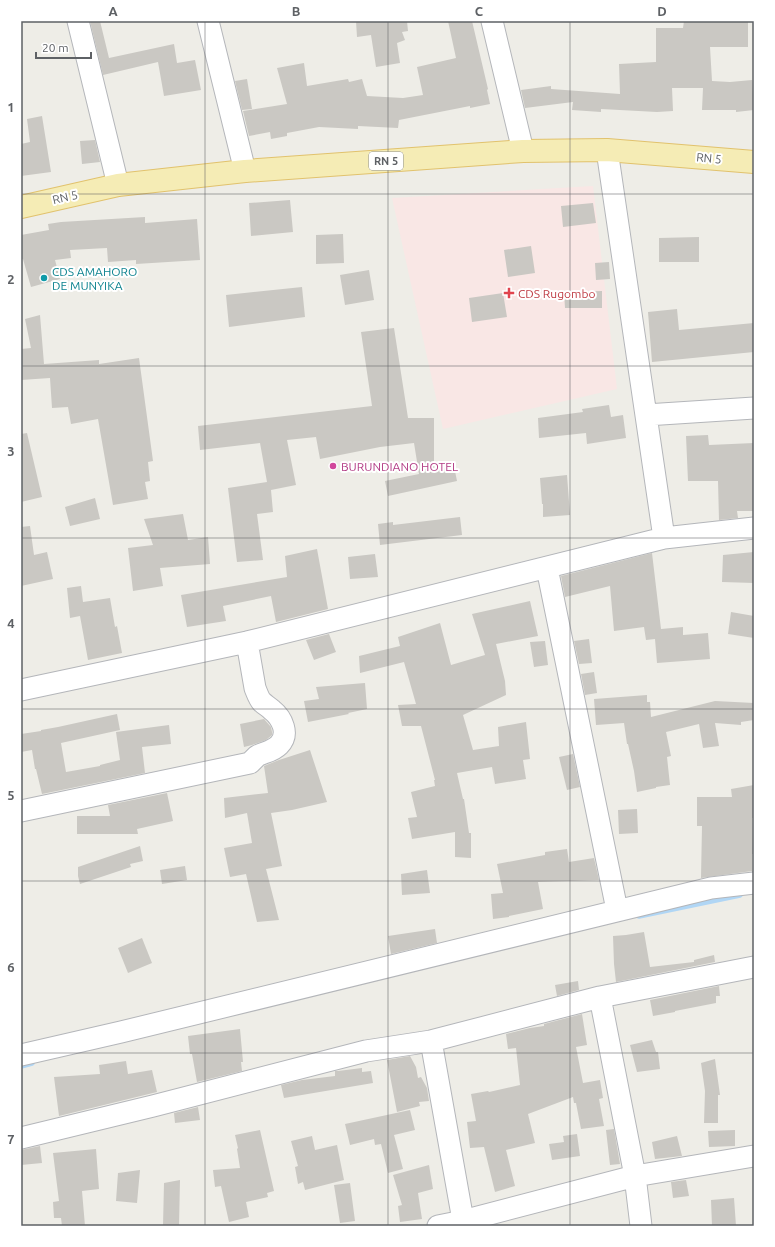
<svg xmlns="http://www.w3.org/2000/svg" width="775" height="1247" font-family="Ubuntu,sans-serif">
  <rect width="100%" height="100%" fill="#eeede7"/>
  <!-- medical -->
  <path fill="#f9e7e5" d="M593,186L617,389L443,429L392,198Z"/>
  <g fill="none" stroke-linecap="round" stroke-linejoin="round">
    <!-- stream -->
    <path stroke="#b0d6f5" stroke-width="5.5" d="M639,916L740,895
      M21,1066L32,1063"/>
  </g>
  <!-- building -->
  <path fill="#cac8c3" d="M90,21H100L109,58L174,44L177,63L195,60L201,90L164,96L158,62L103,75Z
    M356,21H407L408,31L402,32L405,40L397,43L400,63L376,67L371,35L357,37Z
    M448,21H472L488,89L487,90L490,104L470,108V106L399,120L398,128L358,126V129L319,127L287,133V136L271,139L270,132L249,136L243,111L287,104L277,68L304,63L307,86L348,79L349,82L362,79L367,96L403,98L423,95L417,67L456,58Z
    M684,21H748V47H710L712,81L730,82L752,80L754,110L736,112V110H702L703,88H672L673,111L657,112L601,109V112L572,110L573,102L525,108L521,90L551,86V89L620,94L619,64L656,62V28H683Z
    M247,79L252,109L242,110L235,81Z
    M42,116L51,172L21,176V144L30,142L27,119Z
    M95,140L100,162L82,164L80,141Z
    M290,200L293,232L251,236L249,203Z
    M593,203L596,223L563,227L561,206Z
    M145,217V223L197,219L200,260L136,264V260L108,262L107,248L70,250L71,258L55,260L60,279L31,287L23,259H21V235L49,230L48,224L61,222Z
    M343,234L344,263L316,264V235Z
    M699,237V262H659V238Z
    M531,246L535,273L508,277L504,250Z
    M609,262L610,279L596,280L595,263Z
    M369,270L374,300L345,305L340,275Z
    M302,287L305,317L229,327L226,295Z
    M602,291V308H565L564,292Z
    M503,293L507,317L472,322L469,298Z
    M677,309L679,330L754,323V352L652,362L648,312Z
    M40,315L44,364L99,360V364L139,358L153,461L148,462L150,481L145,482L148,499L113,505L98,419L71,424L68,407L52,408L50,378L21,380V349L31,348L25,319Z
    M394,328L408,418H434V471L454,466L457,481L388,496L385,481L419,474L414,443L380,447L320,459L316,437L287,440L296,485L271,490L273,512L257,514L263,560L237,562L228,488L267,482L260,443L200,450L198,426L372,406L361,332Z
    M609,405L611,417L623,415L626,438L587,444L586,433L539,438L538,418L583,412L582,409Z
    M27,433L42,497L21,502V434Z
    M708,435L709,445L754,443V511H737L738,518L719,520L718,481H688L686,436Z
    M567,475L570,515L543,517V504H542L540,478Z
    M95,498L100,519L70,526L65,507Z
    M183,514L188,540L208,537L210,564L160,568L163,586L133,591L128,548L153,545L144,519Z
    M460,517L462,535L380,545L378,524L393,522V525Z
    M30,526L34,555L47,552L53,579L21,586V527Z
    M317,549L328,609L276,622L271,596L223,606L226,621L187,627L181,595L287,577L285,556Z
    M754,552V583L722,582L723,555Z
    M652,553L661,629L683,627V635L708,633L710,659L657,663L655,639L646,640L644,627L614,631L610,586L565,597L561,576Z
    M375,554L378,577L350,579L348,557Z
    M81,586L83,602L110,598L115,627L117,626L122,653L88,660L80,616L70,618L67,588Z
    M530,601L538,636L496,644L505,681L506,695L463,715L473,750L499,746L498,727L526,722L530,759L523,760L526,779L495,784L492,767L457,773L463,799H464L469,833H471V858L455,857V832L412,839L408,818L417,817L411,792L435,786L434,780H435L421,726H402L398,705L416,704L404,662L360,673L359,656L400,646L398,637L440,623L451,665L485,655L472,614Z
    M731,612L754,616V638L728,634Z
    M329,634L336,652L314,660L306,640Z
    M589,639L592,663L579,664L574,641Z
    M545,641L548,665L534,667L530,642Z
    M594,672L597,693L585,695L581,674Z
    M365,683L367,709L348,713L349,714L308,722L304,701L319,699L316,687Z
    M647,695V702H650L651,717L715,701L754,703V720L741,722V725L715,723L719,746L703,748L699,724L666,732L671,756L667,757L670,785L656,787V788L637,792L634,771L628,744H627L624,723L596,725L594,699Z
    M117,714L120,730L61,743L66,772L100,766V765L120,760L116,732L169,725L171,744L142,747L145,773L42,794L36,769H35L32,750L21,752V734L41,731V730L58,727Z
    M264,719L271,727L272,732V735L266,740L252,745L244,747L240,724Z
    M310,750L327,802L292,810L271,813L282,866L266,869L279,920L257,922L246,874L230,877L224,848L252,843L247,813L225,818L224,798L268,793L264,766L279,760Z
    M573,754L580,787L567,790L559,757Z
    M754,785V818H752L753,854H752V871L701,878L702,826H697V797H732L731,789Z
    M167,793L173,821L137,829L138,834H77V816H110L108,805Z
    M637,809L638,833L619,834L618,810Z
    M140,846L143,861L130,864L131,867L80,884L78,876V867Z
    M567,849L569,862L594,858L599,880L538,882L543,909L509,916V917L493,919L491,894L503,893L497,864L545,855V852Z
    M185,866L187,880L162,884L160,870Z
    M427,870L430,893L402,895L401,874Z
    M435,929L437,943L391,954L388,936Z
    M644,932L650,967L694,962V960L714,955L715,962L616,982L614,964L613,936L626,935Z
    M142,938L152,963L128,973L118,948Z
    M578,981L579,990L557,996L555,985Z
    M719,986L720,996H716V1003L675,1011V1012L653,1016L650,1000Z
    M582,1014L587,1045L576,1047L583,1083L600,1080L603,1098L599,1099L604,1126L581,1129L576,1103H574L573,1097L528,1114L535,1143L506,1150L515,1186L495,1192L484,1147L470,1148L467,1122L476,1121L471,1094L488,1091L489,1092L520,1085L516,1048L508,1049L506,1034L530,1028L544,1026V1024Z
    M240,1029L243,1062H241L242,1071L197,1082L192,1054H190L188,1036Z
    M652,1040L656,1052H658L660,1069L637,1072L630,1045Z
    M410,1056L416,1067L418,1078L421,1077L427,1088L429,1101L419,1102L420,1106L397,1112L387,1060Z
    M715,1059L720,1095H718V1123H704L705,1091L701,1063Z
    M126,1061L128,1074L152,1070L157,1092L59,1116L54,1077L100,1074L99,1065Z
    M362,1068V1072L371,1071L373,1083L284,1098L281,1085L302,1080L335,1076V1071H338Z
    M198,1107L200,1120L175,1123L174,1113Z
    M410,1110L415,1130L394,1135L403,1169L388,1173L381,1144L375,1145L374,1139L350,1145L345,1124Z
    M614,1129L620,1164L610,1165L606,1130Z
    M260,1130L274,1191L267,1193L268,1197L246,1202L249,1217L229,1222L221,1186L215,1187L213,1170L240,1168L237,1149L238,1148L235,1135Z
    M735,1130V1146L709,1147L708,1131Z
    M577,1134L580,1156L552,1160L549,1144L564,1142L563,1136Z
    M312,1136L315,1150L337,1145L344,1180L305,1190L303,1182L298,1184L295,1167L298,1166L291,1141Z
    M677,1136L682,1156L655,1159L652,1142Z
    M40,1146L42,1163L21,1165V1150Z
    M96,1149L99,1189L82,1191L85,1226H62L61,1218H54L53,1202L59,1201L53,1153Z
    M429,1165L433,1189L418,1193L422,1219L400,1222L398,1206L402,1205L393,1175Z
    M140,1170L137,1203L116,1201L118,1173Z
    M180,1180L179,1226H163L164,1183Z
    M686,1180L689,1196L673,1198L671,1182Z
    M350,1183L355,1221L340,1223L334,1185Z
    M734,1198L736,1226H712L711,1200Z"/>
  <g fill="none" stroke-linecap="round" stroke-linejoin="round">
    <defs>
      <path id="minor" d="M78,21L118,185
        M208,21L245,171
        M492,21L523,151
        M607,150L664,538
        M646,415L754,408
        M547,568L617,910
        M21,690L247,642L664,538L754,528
        M21,811L250,763C252,761 255,758 257,756C264,752 272,752 279,745C290,734 282,718 272,710C269,707 265,705 262,702C259,699 257,693 255,688L247,642
        M600,997L635,1176L641,1226
        M431,1041L464,1226
        M21,1055L121,1032L711,888L754,883
        M21,1138L153,1106L366,1051L431,1041L600,997L754,967
        M438,1226L463,1221L635,1176L754,1156"/>
      <path id="primary" d="M21,207L118,185L245,171L523,151L607,150L754,162"/>
    </defs>
    <!-- minor casing -->
    <use href="#minor" stroke="#b4b6ba" stroke-width="23"/>
    <!-- primary casing -->
    <use href="#primary" stroke="#e1c26d" stroke-width="24"/>
    <!-- minor -->
    <use href="#minor" stroke="#fff" stroke-width="21"/>
    <!-- primary -->
    <use href="#primary" stroke="#f5ecb5" stroke-width="22"/>
  </g>
  <!-- grid -->
  <path fill="none" stroke="#5e6165" stroke-width="1" stroke-opacity="0.55" d="M205,21V1226M388,21V1226M570,21V1226M21,194H754M21,366H754M21,538H754M21,709H754M21,881H754M21,1053H754"/>
  <!-- markers -->
  <circle fill="#0f9aa8" stroke="#fff" stroke-width="1.5" cx="44" cy="278" r="4"/>
  <path fill="#e0444e" stroke="#fff" stroke-width="1.5" d="M507 287h4v4h4v4h-4v4h-4v-4h-4v-4h4z"/>
  <circle fill="#d1479c" stroke="#fff" stroke-width="1.5" cx="333" cy="466" r="4"/>
  <g text-anchor="middle" dominant-baseline="central" stroke-width="4" stroke-linejoin="round" paint-order="stroke">
    <!-- shield labels -->
    <rect fill="#fff" stroke="#8e9093" stroke-width="1" x="369" y="152" width="34" height="18" rx="3"/>
    <g font-size="11" font-weight="bold" fill="#5e6165">
      <text x="386" y="161">RN 5</text>
    </g>
    <!-- street labels -->
    <g font-size="12" fill="#5e6165" stroke="#fff">
      <text transform="translate(709 158) rotate(5)">RN 5</text>
      <text transform="translate(65 197) rotate(-13)">RN 5</text>
    </g>
    <!-- culture labels -->
    <g font-size="12" fill="#0d838f" stroke="#fff" text-anchor="start">
      <text x="52" y="271">CDS AMAHORO<tspan x="52" dy="14">DE MUNYIKA</tspan></text>
    </g>
    <!-- health labels -->
    <g font-size="12" fill="#be3a42" stroke="#fff" text-anchor="start">
      <text x="518" y="293">CDS Rugombo</text>
    </g>
    <!-- hotel labels -->
    <g font-size="12" fill="#b23c85" stroke="#fff" text-anchor="start">
      <text x="341" y="466">BURUNDIANO HOTEL</text>
    </g>
  </g>
  <!-- border -->
  <rect width="775" height="1247" fill="none" stroke="#ffffff" stroke-width="44"/>
  <!-- scale -->
  <path d="M36 52v6h55v-6" fill="none" stroke="#5e6165" stroke-width="2"/>
  <text x="42" y="52" font-size="12" fill="#5e6165" stroke="#ffffff" stroke-width="3" paint-order="stroke">20 m</text>
  <rect x="22" y="22" width="731" height="1203" fill="none" stroke="#5e6165" stroke-width="1.5"/>
  <g font-size="13" text-anchor="middle" font-weight="bold" fill="#5e6165">
    <text x="113" y="16">A</text>
    <text x="296" y="16">B</text>
    <text x="479" y="16">C</text>
    <text x="662" y="16">D</text>
    <text x="11" y="112">1</text>
    <text x="11" y="284">2</text>
    <text x="11" y="456">3</text>
    <text x="11" y="628">4</text>
    <text x="11" y="800">5</text>
    <text x="11" y="972">6</text>
    <text x="11" y="1144">7</text>
  </g>
</svg>
